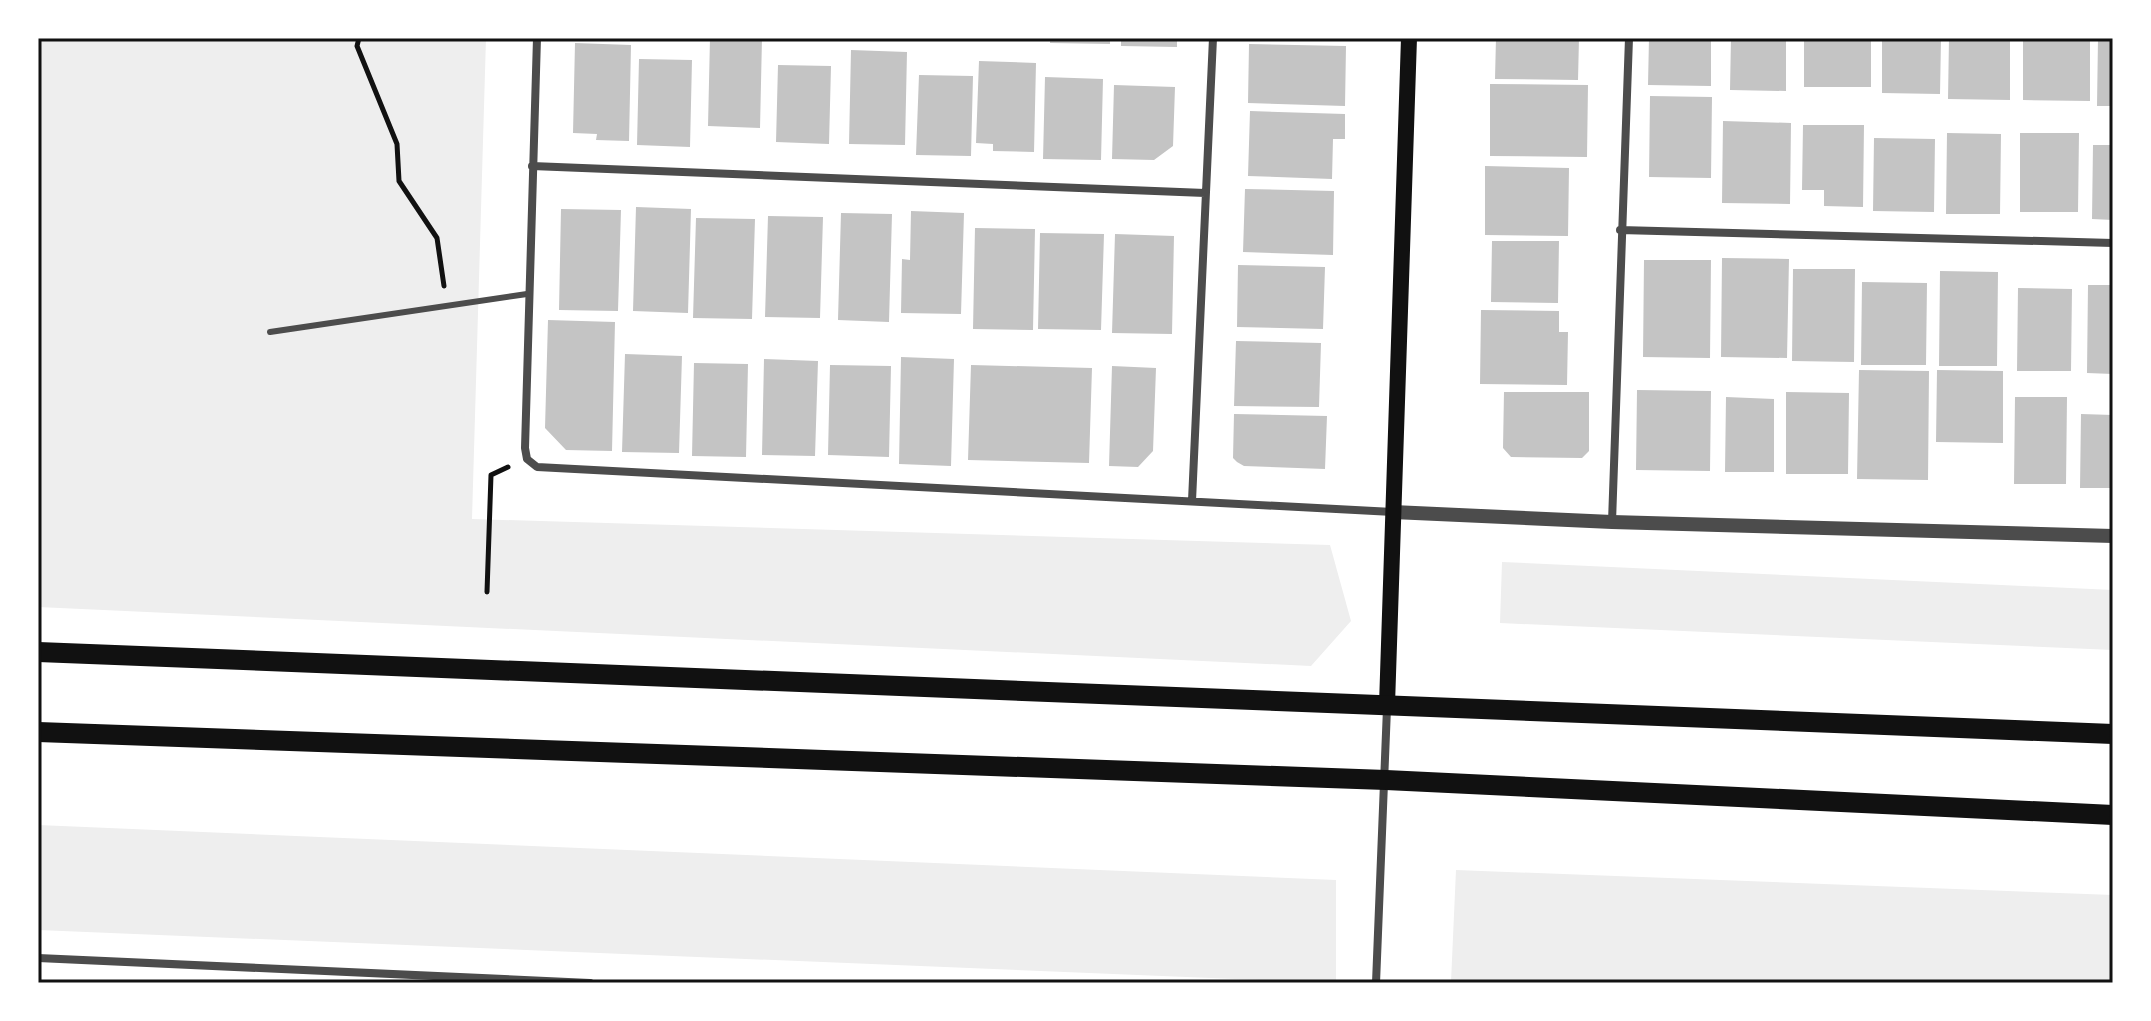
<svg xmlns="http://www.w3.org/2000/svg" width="2151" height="1021" font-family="'Source Serif 4',serif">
  <rect width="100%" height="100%" fill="#fff"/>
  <!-- green -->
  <path fill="#eee" d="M38,38H486L472,519L1330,545L1351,621L1311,666L38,607Z
    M1502,562L2113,590V650L1500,623Z
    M38,825L1336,880V983L38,930Z
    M1456,870L2113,895V983L1451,982Z"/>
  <!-- building -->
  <path fill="#c4c4c4" d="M710,38H762L760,128L708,126Z
    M1050,38H1110V44L1050,43Z
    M1121,38H1177V47L1121,46Z
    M1496,38H1579L1578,80L1495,79Z
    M1649,38H1711V86L1648,85Z
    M1731,38H1786V91L1730,90Z
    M1804,38H1871V87H1804Z
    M1882,38H1941L1940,94L1882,93Z
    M1949,38H2010V100L1948,99Z
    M2023,38H2090V101L2023,100Z
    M2098,38H2113V106H2097Z
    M575,43L631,45L629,141L596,140L597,134L573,133Z
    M1249,44L1346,46L1345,106L1248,103Z
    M851,50L907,52L905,145L849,144Z
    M639,59L692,60L690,147L637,145Z
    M979,61L1036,63L1034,152L993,151V144L976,143Z
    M778,65L831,66L829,144L776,142Z
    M919,75L973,76L971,156L916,155Z
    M1045,77L1103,79L1101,160L1043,159Z
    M1490,84L1588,85L1587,157L1490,156Z
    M1114,85L1175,87L1173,146L1154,160L1112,159Z
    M1650,96L1712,97L1711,178L1649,177Z
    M1250,111L1345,114V139H1333L1332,179L1248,176Z
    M1723,121L1791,123L1790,204L1722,203Z
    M1803,125H1864L1863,207L1824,206V190H1802Z
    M1947,133L2001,134L2000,214H1946Z
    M2020,133H2079L2078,212H2020Z
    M1874,138L1935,139L1934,212L1873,211Z
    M2093,145H2113V220L2092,219Z
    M1485,166L1569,168L1568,236L1485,235Z
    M1245,189L1334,191L1333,255L1243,252Z
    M636,207L691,209L688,313L633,311Z
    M561,209L621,210L618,311L559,310Z
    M911,211L964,213L961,314L901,313L902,259L910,260Z
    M841,213L892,214L889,322L838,320Z
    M768,216L823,217L820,318L765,317Z
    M696,218L755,219L752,319L693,318Z
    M975,228L1035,229L1033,330L973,329Z
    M1040,233L1104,234L1101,330L1038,329Z
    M1115,234L1174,236L1172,334L1112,333Z
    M1492,241H1559L1558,303L1491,302Z
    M1722,258L1789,259L1787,358L1721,357Z
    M1644,260H1711L1710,358L1643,357Z
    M1238,265L1325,267L1323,329L1237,327Z
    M1793,269H1855L1854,362L1792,361Z
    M1940,271L1998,272L1997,366H1939Z
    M1862,282L1927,283L1926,365H1861Z
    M2088,285H2113V374L2087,373Z
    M2018,288L2072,289L2071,371H2017Z
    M1481,310L1559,311V332H1568L1567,385L1480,384Z
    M548,320L615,322L612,451L566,450L545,428Z
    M1236,341L1321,343L1319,407L1234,406Z
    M625,354L682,356L679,453L622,452Z
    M901,357L954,359L951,466L899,464Z
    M764,359L818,361L815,456L762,455Z
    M694,363L748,364L746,457L692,456Z
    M830,365L891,366L889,457L828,455Z
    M971,365L1092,368L1089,463L968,460Z
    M1112,366L1156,368L1153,451L1138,467L1109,466Z
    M1859,370L1929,371L1928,480L1857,479Z
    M1937,370L2003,371V443L1936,442Z
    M1637,390L1711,391L1710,471L1636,470Z
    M1504,392H1589V451L1582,458L1511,457L1503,448Z
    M1786,392L1849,393L1848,474H1786Z
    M1726,397L1774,399V472H1725Z
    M2015,397H2067L2066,484H2014Z
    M1234,414L1327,416L1325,469L1244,466L1237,462L1233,458Z
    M2081,414L2113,415V488H2080Z"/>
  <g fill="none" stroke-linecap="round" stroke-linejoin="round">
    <!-- path -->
    <path stroke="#111" stroke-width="5" d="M359,38L357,46L397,144L399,181L437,238L444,286
      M487,592L491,475L508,467"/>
    <!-- service -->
    <path stroke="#4c4c4c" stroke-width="6" d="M270,332L527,294"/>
    <!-- minor -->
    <path stroke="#4c4c4c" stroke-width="8" d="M537,38L525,448L527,459L537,467L1393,512
      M532,166L1205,193
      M1620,230L2113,243
      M1192,501L1213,38
      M1612,522L1629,38
      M38,958L590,983
      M1376,983L1387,708"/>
    <!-- tertiary -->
    <path stroke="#4c4c4c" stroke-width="14" d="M1393,512L1612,522L2113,536"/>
    <!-- secondary -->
    <path stroke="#111" stroke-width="16" d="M1387,705L1409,38"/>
    <!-- primary -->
    <path stroke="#111" stroke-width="20" d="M38,652L2113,734
      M38,732L1386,780L2113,815"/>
  </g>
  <!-- border -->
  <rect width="2151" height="1021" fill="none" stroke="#ffffff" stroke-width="80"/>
  <rect x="40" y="40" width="2071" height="941" fill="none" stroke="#111" stroke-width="3"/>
</svg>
